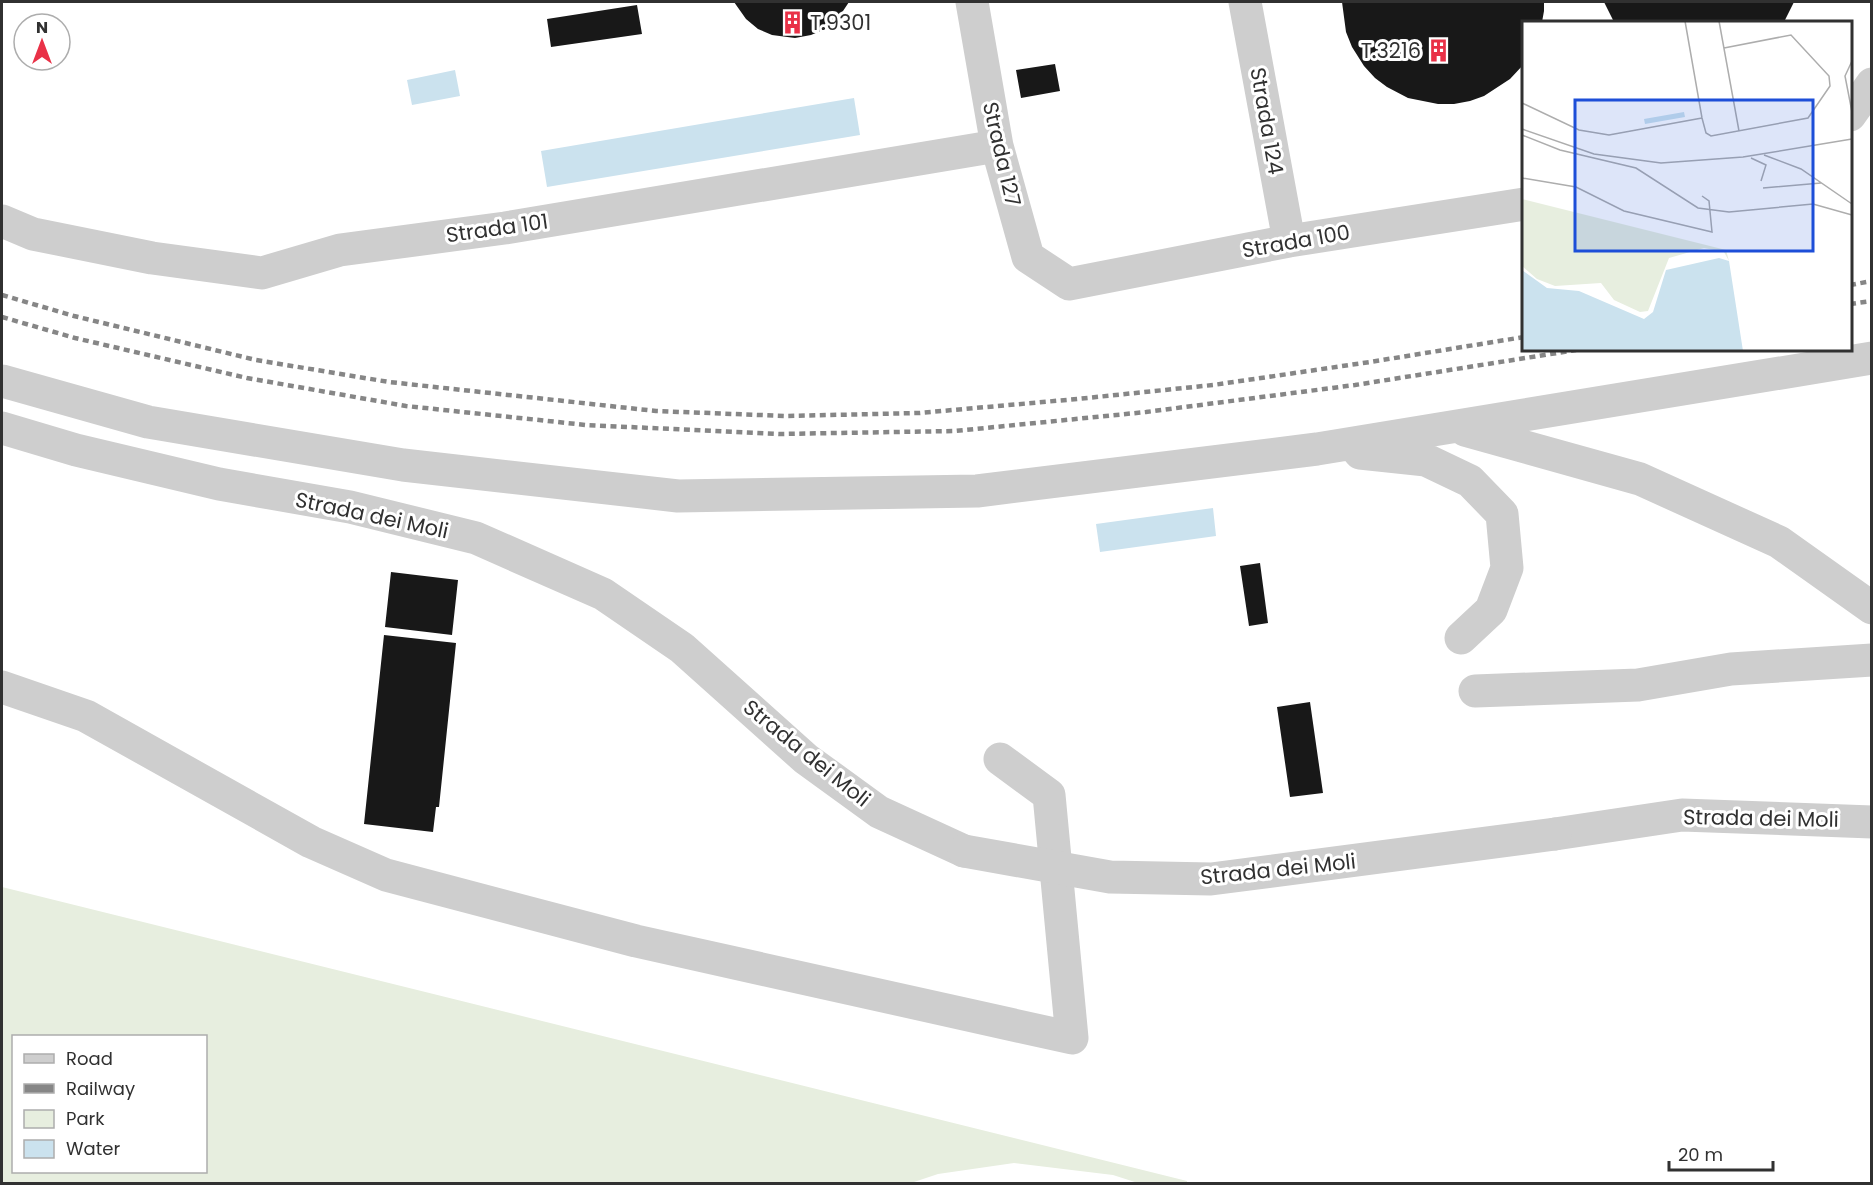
<svg xmlns="http://www.w3.org/2000/svg" width="1873" height="1185" font-family="Poppins,sans-serif">
  <rect width="100%" height="100%" fill="#fff"/>
  <!-- green -->
  <path fill="#e7eedf" fill-rule="evenodd" d="M2,887L1187,1181V1183H1138L1113,1175L1014,1163L938,1174L908,1184L2,1183ZM14,1036H206V1172H14Z"/>
  <!-- water -->
  <path fill="#cbe2ee" d="M455,70L460,96L412,105L407,80Z
    M854,98L860,135L547,187L541,151Z
    M1213,508L1216,536L1100,552L1096,524Z"/>
  <!-- building -->
  <path fill="#181818" d="M734,2H849L837,20L825,29L811,35L795,38L772,35L758,29L746,19Z
    M1342,2H1544V11L1542,22H1524V64L1510,79L1484,96L1470,101L1454,104H1438L1408,98L1387,87L1375,78L1364,66L1352,47L1346,32Z
    M1604,2H1794L1784,22H1614Z
    M637,5L642,34L551,47L547,19Z
    M1055,64L1060,91L1021,98L1016,70Z
    M1260,563L1268,623L1249,626L1240,566Z
    M391,572L458,580L452,635L385,627Z
    M384,635L456,643L439,807H436L433,832L364,824Z
    M1310,702L1323,793L1290,797L1277,707Z"/>
  <g fill="none" stroke-linecap="round" stroke-linejoin="round">
    <!-- minor -->
    <path stroke="#cecece" stroke-width="33" d="M972,2L997,146L1028,257L1069,284L1289,241L1524,204
      M1245,2L1289,241
      M1850,115L1872,84
      M2,221L33,234L152,258L262,273L340,250L505,228L997,146
      M2,381L148,422L403,465L678,496L977,491L1317,449L1872,358
      M2,428L76,450L219,484L350,507L476,538L603,594L682,648L806,759L879,812L964,851
      M1465,430L1640,479L1779,542L1872,608
      M1360,453L1426,460L1470,481L1502,514L1507,568L1491,610L1461,638
      M2,687L86,716L311,842L386,875L636,941L1072,1038L1049,795L1000,759
      M1475,691L1638,685L1731,669L1872,660
      M1555,834L1682,815L1872,822"/>
    <!-- rail -->
    <path stroke="#868686" stroke-width="4.5" stroke-dasharray="6 4.5" stroke-linecap="butt" d="M1850,285L1872,281
      M2,295L74,316L256,360L389,382L656,411L786,416L919,413L1077,399L1213,385L1370,362L1524,337
      M1850,304L1872,301
      M2,317L75,338L247,378L406,406L586,425L779,434L955,431L1146,412L1355,385L1576,350"/>
    <!-- minor-bridge -->
    <path stroke="#cecece" stroke-width="33" d="M964,851L1110,877L1211,879L1555,834"/>
  </g>
  <!-- icons -->
  <defs>
    <symbol id="building-bare" viewBox="-9 -9 18 18"><path d="M-4-6H4V6H1V3H-1V6H-4ZM-2.5-4.3h1.7v1.8h-1.7ZM.8-4.3h1.7v1.8H.8ZM-2.5-1h1.7V.8h-1.7ZM.8-1h1.7V.8H.8Z" fill="#e93147" stroke="#fff" stroke-width="2.5" paint-order="stroke"/></symbol>
  </defs>
  <g fill-rule="evenodd">
    <use href="#building-bare" x="776" y="6" width="33" height="33"/>
    <use href="#building-bare" x="1422" y="34" width="33" height="33"/>
  </g>
  <g text-anchor="middle" dominant-baseline="central" stroke-width="6" stroke-linejoin="round" paint-order="stroke">
    <!-- poi labels -->
    <g font-size="21" fill="#313131" stroke="#fff" text-anchor="start">
      <text x="810" y="22">T.9301</text>
      <text x="1421" y="50" text-anchor="end">T.3216</text>
    </g>
    <!-- street labels -->
    <g font-size="21" fill="#313131" stroke="#fff">
      <text transform="translate(1267 121) rotate(80)">Strada 124</text>
      <text transform="translate(1002 154) rotate(77)">Strada 127</text>
      <text transform="translate(497 228) rotate(-8)">Strada 101</text>
      <text transform="translate(1296 241) rotate(-10)">Strada 100</text>
      <text transform="translate(372 515) rotate(12)">Strada dei Moli</text>
      <text transform="translate(807 753) rotate(39)">Strada dei Moli</text>
      <text transform="translate(1761 818) rotate(1)">Strada dei Moli</text>
      <text transform="translate(1278 869) rotate(-6)">Strada dei Moli</text>
    </g>
  </g>
  <!-- overview -->
  <g transform="translate(1522 21)">
    <rect width="330" height="330" fill="#fff"/>
    <path d="M0,178L204,229L207,240L202,231L182,227L147,237L126,290L118,291L92,279L79,262L33,265L15,258L0,245Z" fill="#e7eedf"/>
    <path d="M162,91L163,96L123,103L122,98ZM197,237L207,240L221,330H0V249L25,267L57,270L122,298L131,291L144,249Z" fill="#cbe2ee"/>
    <path fill="none" stroke="#adadad" stroke-width="1.5" d="M163,0L180,97L184,112L189,115L286,97L308,65L307,55L269,14L202,27M197,0L217,110M330,40L323,55L330,91M0,82L57,109L87,114L180,97M0,108L72,133L139,142L221,136L330,118M0,114L38,129L114,147L176,187L207,191L291,183L330,194M242,134L279,148L330,183M229,137L244,144L239,160M0,157L54,166L102,190L190,211L187,180L180,175M241,167L299,162"/>
    <path fill="#1d4ed8" fill-opacity="0.15" stroke="#1d4ed8" stroke-width="3" d="M53,79H291V230H53Z"/>
    <rect width="330" height="330" fill="none" stroke="#313131" stroke-width="3"/>
  </g>
  <!-- border -->
  <rect width="1873" height="1185" fill="none" stroke="#313131" stroke-width="6"/>
  <!-- legend -->
  <rect x="12" y="1035" width="195" height="138" fill="#ffffff" stroke="#adadad" stroke-width="1.5"/>
  <rect x="24" y="1054" width="30" height="9" fill="#cecece" stroke="#adadad" stroke-width="1.5"/>
  <text x="66" y="1065" font-size="18" fill="#313131">Road</text>
  <rect x="24" y="1084" width="30" height="9" fill="#868686" stroke="#adadad" stroke-width="1.5"/>
  <text x="66" y="1095" font-size="18" fill="#313131">Railway</text>
  <rect x="24" y="1110" width="30" height="18" fill="#e7eedf" stroke="#adadad" stroke-width="1.5"/>
  <text x="66" y="1125" font-size="18" fill="#313131">Park</text>
  <rect x="24" y="1140" width="30" height="18" fill="#cbe2ee" stroke="#adadad" stroke-width="1.5"/>
  <text x="66" y="1155" font-size="18" fill="#313131">Water</text>
  <!-- north arrow -->
  <g transform="translate(42 42)"><circle r="28" fill="#ffffff" stroke="#adadad" stroke-width="1.5"/>
  <path d="M0-4.5L10 22L0 15L-10 22Z" fill="#e93147"/>
  <text y="-9" font-size="16" font-weight="bold" text-anchor="middle" fill="#313131">N</text>
  </g>
  <!-- scale -->
  <path d="M1669 1161v9h104v-9" fill="none" stroke="#313131" stroke-width="3"/>
  <text x="1678" y="1161" font-size="18" fill="#313131" stroke="#ffffff" stroke-width="4.5" paint-order="stroke">20 m</text>
</svg>
